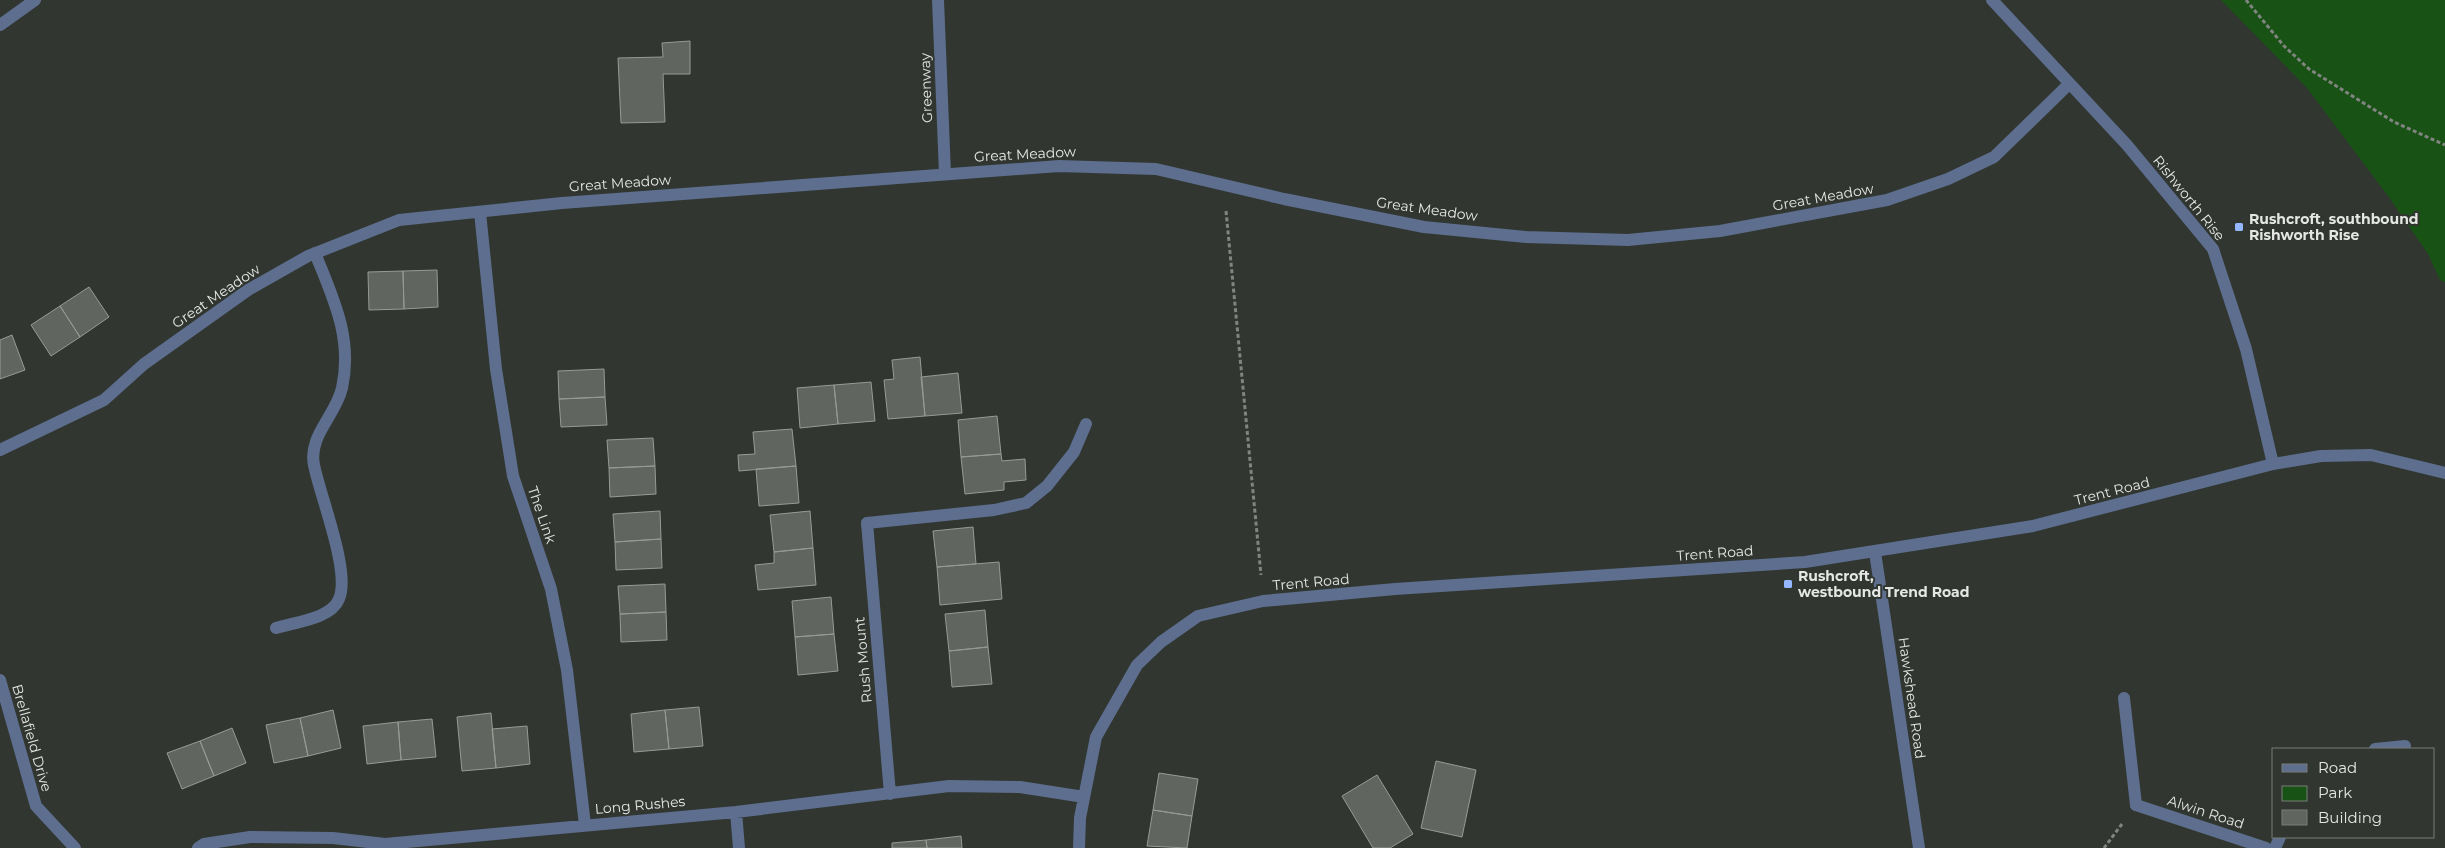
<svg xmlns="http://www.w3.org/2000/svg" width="2445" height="848" font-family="Montserrat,sans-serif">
  <rect width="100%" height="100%" fill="#313630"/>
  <!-- green -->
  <path fill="#185215" d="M2221,0H2445V282L2440,280L2428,254L2388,196L2307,88Z"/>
  <!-- building -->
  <path fill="#60665f" stroke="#969c95" d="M690,41V74H663L665,122L621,123L618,58L663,57L662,43Z
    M437,270L438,307L404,309L403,271Z
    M403,271L404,309L369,310L368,272Z
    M89,287L109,317L80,337L60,306Z
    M60,306L80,337L51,356L31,325Z
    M12,335L25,370L0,379V340Z
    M920,357L925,416L888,419L884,380L894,379L892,360Z
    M604,369L605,397L559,399L558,371Z
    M958,373L962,413L925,416L921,377Z
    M871,382L875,421L838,424L834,385Z
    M834,385L838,424L800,428L797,388Z
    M605,397L607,425L561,427L559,399Z
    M997,416L1001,454L961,457L958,420Z
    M792,429L796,466L739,471L738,455L755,454L753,432Z
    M653,438L655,466L609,468L607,440Z
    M1001,454L1002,461L1025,459L1026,480L1004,482V490L965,494L961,457Z
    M655,466L656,494L610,497L609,468Z
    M796,466L799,503L759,506L756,469Z
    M660,511L661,539L615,542L613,514Z
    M810,511L813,548L774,552L770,515Z
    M973,527L976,564L937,567L933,531Z
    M661,539L662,568L616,570L615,542Z
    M813,548L816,585L758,590L755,565L774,563V552Z
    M999,562L1002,599L940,605L937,567Z
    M665,584L666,612L620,614L618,586Z
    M831,597L834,634L795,637L792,601Z
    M985,610L988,647L949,651L945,614Z
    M666,612L667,640L621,642L620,614Z
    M834,634L838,671L798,675L795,637Z
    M988,647L992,684L952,687L949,651Z
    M699,707L703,746L669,749L665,710Z
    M333,710L341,748L308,756L300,718Z
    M665,710L669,749L634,752L631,714Z
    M491,713L496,768L462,771L457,717Z
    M300,718L308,756L274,763L266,725Z
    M432,719L436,757L401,760L398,722Z
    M398,722L401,760L367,764L363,726Z
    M527,726L530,764L496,768L492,729Z
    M232,728L246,763L214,776L200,741Z
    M200,741L214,776L182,789L167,753Z
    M1436,761L1476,770L1462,837L1421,828Z
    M1159,773L1198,779L1192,816L1153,810Z
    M1377,775L1413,834L1390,848H1373L1342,796Z
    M1153,810L1192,816L1187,848L1147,846Z
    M961,836L962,848H927L926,840Z
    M926,840L927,848H892V843Z"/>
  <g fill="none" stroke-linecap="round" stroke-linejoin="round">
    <!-- path -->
    <path stroke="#808580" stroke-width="3" stroke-dasharray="4 2.5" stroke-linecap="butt" d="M2246,0L2284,46L2309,69L2394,122L2445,145
      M1226,211L1261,575
      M2104,848L2122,824"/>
    <!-- lane -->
    <path stroke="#5d6e8e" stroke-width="12" d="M867,523L994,510L1026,503L1047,486L1074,452L1086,424
      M276,628C295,622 331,619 339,599C351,572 320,496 314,465C308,436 336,415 342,388C353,338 333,298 315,253
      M2124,698L2136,805
      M2375,749L2405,746
      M2275,848L2280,837"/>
    <!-- street -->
    <path stroke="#5d6e8e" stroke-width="12" d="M938,0L945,174
      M1992,0L2127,145L2213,249L2246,349L2273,464
      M0,25L35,0
      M480,212L496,369L513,476L551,589L567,670L585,825
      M0,450L104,400L144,364L248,290L308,256L399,220L562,203L1059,166L1156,169L1284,199L1424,227L1526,237L1628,240L1720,231L1887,200L1948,179L1994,157L2069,84
      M867,523L890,794
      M1875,552L1919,848
      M0,680L36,806L75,848
      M2136,805L2266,848
      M736,812L739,848
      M198,848L204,844L250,837L333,838L385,844L736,812L949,786L1020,787L1084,797
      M1079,848L1080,818L1096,737L1137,665L1161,642L1198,616L1263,601L1395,589L1805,562L2033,526L2273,464L2321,456L2371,455L2445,473"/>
  </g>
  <!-- markers -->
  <g fill="#94b7fd" stroke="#313630" stroke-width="2">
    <rect x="2234" y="222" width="10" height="10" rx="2.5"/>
    <rect x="1783" y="579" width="10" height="10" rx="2.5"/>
  </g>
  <g text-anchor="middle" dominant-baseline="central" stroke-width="4" stroke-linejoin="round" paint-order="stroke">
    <!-- street labels -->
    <g font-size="14" fill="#e4e7e4" stroke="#313630">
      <text transform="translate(926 88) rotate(-92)">Greenway</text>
      <text transform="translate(1025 154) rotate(-3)">Great Meadow</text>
      <text transform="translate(620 183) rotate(-4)">Great Meadow</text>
      <text transform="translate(1823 197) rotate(-10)">Great Meadow</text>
      <text transform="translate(2189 198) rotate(51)">Rishworth Rise</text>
      <text transform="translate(1427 209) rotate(8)">Great Meadow</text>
      <text transform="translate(216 296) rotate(-34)">Great Meadow</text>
      <text transform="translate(2112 491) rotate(-14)">Trent Road</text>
      <text transform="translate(542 515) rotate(71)">The Link</text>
      <text transform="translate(1715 553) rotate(-4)">Trent Road</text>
      <text transform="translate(1311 582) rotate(-5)">Trent Road</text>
      <text transform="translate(863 660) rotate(-95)">Rush Mount</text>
      <text transform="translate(1912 698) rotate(82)">Hawkshead Road</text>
      <text transform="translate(32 738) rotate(74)">Brellafield Drive</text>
      <text transform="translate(640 805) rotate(-5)">Long Rushes</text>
      <text transform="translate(2206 812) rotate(18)">Alwin Road</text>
    </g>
    <!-- poi labels -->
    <g font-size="14" font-weight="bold" fill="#e4e7e4" stroke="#313630" text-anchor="start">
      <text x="2249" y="219">Rushcroft, southbound<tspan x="2249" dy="16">Rishworth Rise</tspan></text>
      <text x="1798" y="576">Rushcroft,<tspan x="1798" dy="16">westbound Trend Road</tspan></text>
    </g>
  </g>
  <!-- legend -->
  <rect x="2272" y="748" width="162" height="90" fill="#313630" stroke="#797d78"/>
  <rect x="2282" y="764" width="25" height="8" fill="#5d6e8e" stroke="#797d78"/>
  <text x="2318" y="773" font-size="15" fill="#e4e7e4">Road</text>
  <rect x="2282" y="786" width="25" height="15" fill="#185215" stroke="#797d78"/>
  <text x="2318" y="798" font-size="15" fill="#e4e7e4">Park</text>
  <rect x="2282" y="810" width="25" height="15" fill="#60665f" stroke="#797d78"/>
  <text x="2318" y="823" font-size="15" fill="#e4e7e4">Building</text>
</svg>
